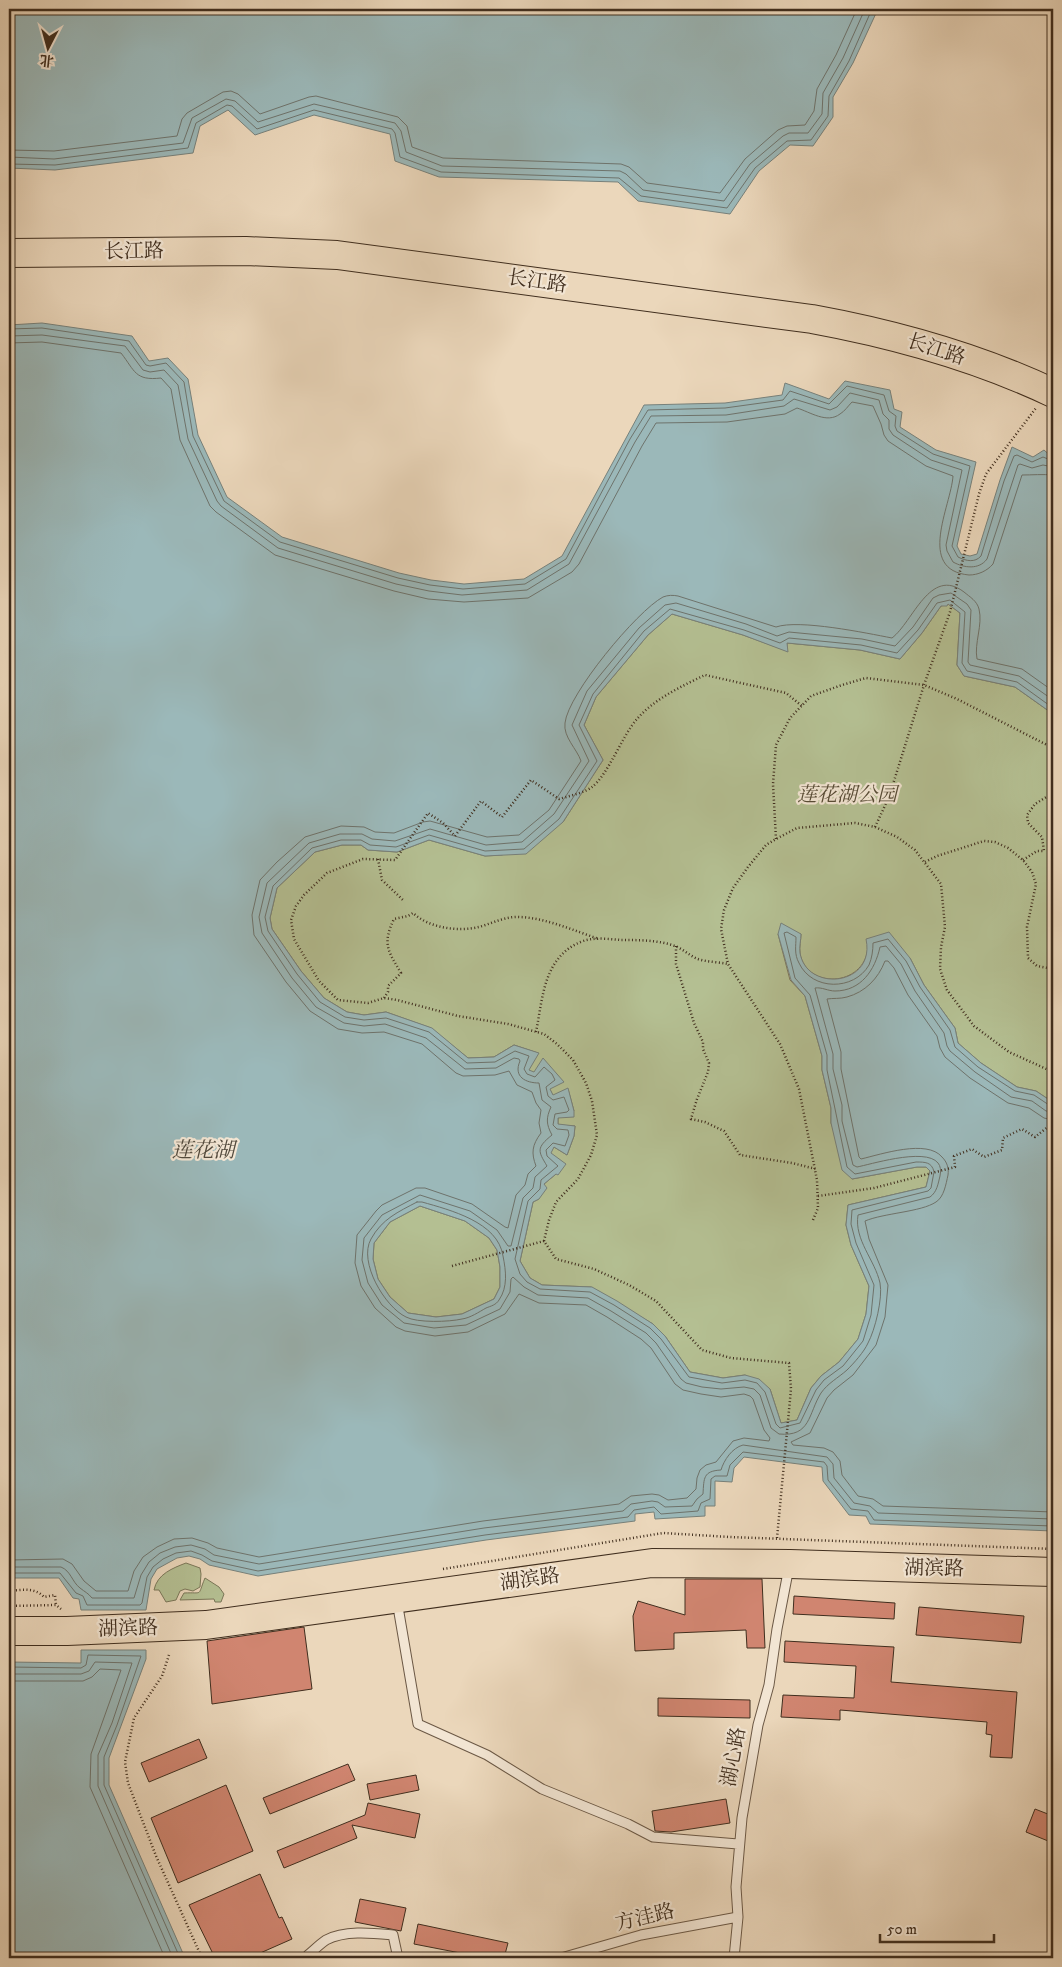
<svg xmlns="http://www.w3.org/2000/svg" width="1062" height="1967" font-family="'IM FELL DW Pica','Noto Serif SC',serif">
  <rect width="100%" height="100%" fill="#ebd7bb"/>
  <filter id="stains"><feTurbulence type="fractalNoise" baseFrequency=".004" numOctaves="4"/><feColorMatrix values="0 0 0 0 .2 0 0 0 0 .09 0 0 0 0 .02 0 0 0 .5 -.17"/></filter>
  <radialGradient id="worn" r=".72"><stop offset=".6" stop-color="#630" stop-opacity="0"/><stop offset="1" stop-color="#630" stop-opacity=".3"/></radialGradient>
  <!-- green -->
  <path fill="#b4bf92" stroke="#7a7658" d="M948,604L960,613L957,665L964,676L1015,687L1053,714V1106L1051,1101L1036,1091L1017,1087L981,1063L958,1043L955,1028L924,985L910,958L868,948C864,987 806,990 800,953C799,947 801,940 801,934H778L790,980L805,996L822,1056V1070L831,1108V1123L852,1179L917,1167H926L930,1171L926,1187L848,1205L846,1225L851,1245L869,1286L866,1314L858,1339L839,1362L821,1376L811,1388L797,1420L781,1423L770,1389L745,1375L723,1378L690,1372L665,1336L653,1324L591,1287L542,1285L530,1278L520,1261L533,1202L539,1199L544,1184L556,1174L550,1153L554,1147L567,1155L574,1136L575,1126L558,1125V1118L574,1111L568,1089L553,1096C549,1085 538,1075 528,1070L538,1053L514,1045L494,1057L468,1058L431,1028L386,1012L364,1015L347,1012L324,998L301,971L272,929L270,918L277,888L315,852L342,845H361L368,850L397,852L429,840L485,856L502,855L563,822L603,760L584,725L596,697L648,635L672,614L743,635L787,651V643L860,650L900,659L922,633L941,606Z
    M420,1206L465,1221L489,1238L497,1250L500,1267V1287L494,1299L462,1314L436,1317L408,1313L390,1297L378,1279L373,1259L374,1243L390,1222Z
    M186,1563L200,1568L201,1574L200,1587L193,1591L185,1589L180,1591L176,1600L166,1602L159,1590H154C157,1574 173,1568 186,1563Z
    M205,1578L219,1587L224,1594L221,1602H215L214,1599L180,1600L184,1593C204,1592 197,1597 205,1578Z"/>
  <!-- water -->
  <path fill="#9bb8b9" stroke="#77817b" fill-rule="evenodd" d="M9,9H878L853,63L833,97V117L813,146L790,145L759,171L730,214L638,201L618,182L439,177L395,161L390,134L314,115L255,135L228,110L200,126L193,153L55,170L9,168Z
    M42,323L132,336L149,361L168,358L188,379L198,435L227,497L282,537L399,573L431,580L464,584L524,579L562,556L644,405L725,403L782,395L785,383L829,399L845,381L890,390L894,409L902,412L900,427L936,450L976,462L957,546L961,554L970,556L977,554L1000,480L1012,447L1033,457L1044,450L1053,458V714L1015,687L964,676L957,665L960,613L948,604L947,606H941L922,633L900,659L860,650L787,643L788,652L743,635L672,614L648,635L596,697L584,725L603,760L563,822L526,854L485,856L429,840L397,852L368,850L361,845H342L315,852L277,888L270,918L272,929L301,971L324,998L347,1012L364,1015L386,1012L432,1028L468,1058L494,1057L514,1045L539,1053L529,1070L534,1072L543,1058L564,1082L550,1089L553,1095L568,1088L574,1111V1117L558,1118V1124L575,1126L574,1136L567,1155L554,1147L551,1153L566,1164L558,1175L556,1174L544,1184L547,1188L539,1199L533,1202L520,1261L530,1278L542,1285L592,1287L617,1301L653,1324L665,1336L690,1372L723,1378L745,1375L759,1379L770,1389L781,1423L797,1420L811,1388L821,1376L839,1362L858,1339L866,1314L869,1286L851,1245L846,1225L848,1205L926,1187L930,1171L926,1167H917L852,1179L842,1170L831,1123V1108L822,1070V1056L805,996L791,980L778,934L781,923L801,934C801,940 799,947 800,953C807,993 876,986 866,939L889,932L910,958L924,985L955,1028L958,1043L981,1063L1017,1087L1036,1091L1051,1101L1053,1106V1531L870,1524L866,1516L849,1515L823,1481L822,1467L744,1457L734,1468L732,1482L715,1481V1506H705V1516L655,1519L654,1512L635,1514V1521L486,1540L258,1576L209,1565L200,1559L189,1556L177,1558L157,1569L151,1579L146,1610H81L79,1599L73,1598L59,1578H9V325ZM420,1206L465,1221L489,1238L497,1250L500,1267V1287L494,1299L462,1314L436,1317L408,1313L390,1297L378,1279L373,1259L374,1243L390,1222Z
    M81,1650H146V1659L109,1758V1785L185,1958H9V1662L81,1663Z"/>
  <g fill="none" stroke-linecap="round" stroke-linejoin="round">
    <!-- shore -->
    <path stroke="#6e736c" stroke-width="1" d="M9,150L54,151L177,136L182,119L187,113L223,92L231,91L238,94L260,114L309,97L316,96L398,117L407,126L412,147L443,158L621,164L629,167L647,183L720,193L745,159L778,130L787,126L805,125L814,111L817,89L836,55L857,9
      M9,157L54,159L183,143L192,118L226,99L235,101L258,122L314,104L395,123L401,131L406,152L442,166L620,171L626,174L643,190L724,201L750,164L783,136L789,133H808L822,114L823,93L843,58L865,9
      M9,164L55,165L188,148L196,123L227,105L232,106L257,129L314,110L392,129L395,133L400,157L441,172L619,178L641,196L727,208L755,168L787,141L811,140L828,116L829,96L849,61L872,9
      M9,329L42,328L129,341L146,365L150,366L166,363L184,382L193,436L224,501L280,542L398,578L430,585L463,589L525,584L566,559L630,439L648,410L725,408L783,400L790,391L829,404L847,386L884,395L889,411L896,416L895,426L897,431L933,454L970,466L952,546L958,557C966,561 975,563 981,556L1004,481L1014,456L1017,455L1032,462L1043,457L1053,461
      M9,336L42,335L125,346L143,370L150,372L164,370L178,385L188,439L217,501L221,506L278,548L396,584L429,591L462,595L527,590L569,564L635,442L651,416L726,415L784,406L794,399L830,410L837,407L850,393L879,400L883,414L889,420V429L893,435L931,460L962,470L946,545L947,551L953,562C964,568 979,570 987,559L1018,465L1020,464L1032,468L1043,465L1053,467
      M9,343L42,342L121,353C135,371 135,381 161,378L171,389L180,440L210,506L216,512L275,555L394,591L428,599L464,602L528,598L572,572L579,564L642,446L656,423L727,422L785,414L797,408C810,412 827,424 840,414C845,411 848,406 852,402L873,406L881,424L884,435L888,441L926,466L953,476C951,506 916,570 969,575C978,575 987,571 993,564L1022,475C1032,475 1043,474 1053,475
      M1053,700L1019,676L970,665L968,662L971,610L967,604L951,593L939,595L933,598L913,627L895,646L862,639L789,632L777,636L746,624L676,603L665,605L639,628L587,691L572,725L589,761L554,814L522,842L486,845L430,829L395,841L372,839L362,834H340L309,843L267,883L259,917L262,933L292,978L316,1007L344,1023L364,1026L385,1024L426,1038L465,1069L496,1068L514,1058L519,1059L520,1061C513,1077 526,1083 539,1083L542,1100L551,1107C546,1118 546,1124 552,1135C536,1148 538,1151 547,1166L535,1177L533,1188L523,1198L511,1246H508L497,1230L470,1211L420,1195L382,1215L364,1238L362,1260L368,1283L382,1305L404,1323L434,1328L466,1325L500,1309L510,1292L511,1279L513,1277L524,1287L538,1295L588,1298L611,1311L646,1333L656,1343L681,1379L686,1383L702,1387L721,1389L744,1387L754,1389L760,1395L771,1428L779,1434C811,1437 808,1414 821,1393C828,1383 838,1378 847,1370C854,1363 864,1352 868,1343C875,1330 883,1298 880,1283C875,1260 854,1240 858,1215L930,1197C937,1192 938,1184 940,1176C948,1140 873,1164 857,1167L853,1165L842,1121V1105L833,1069V1054L815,988C822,987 828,991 835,991C861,991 875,970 880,947L886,946L901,964L915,991L944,1033L947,1046L950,1051L975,1072L1011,1097L1032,1101L1046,1111L1053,1112
      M1053,708L1017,682L967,671L962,663L965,612L950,600L937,603L918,630L897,653L861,645L789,638L780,643L744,630L670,609L644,631L593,694L579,725L597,761L559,819L524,849L485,851L429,835L396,847L370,845L361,840H341L312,848L273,886L265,917L268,931L297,974L320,1002L345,1017L364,1020L386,1018L429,1032L467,1063L495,1062L515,1051L529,1056L524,1069L527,1074L535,1077L544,1067L552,1074L555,1080L546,1087L548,1096L553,1100L564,1097L569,1110L567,1112L555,1114L553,1125L557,1129L568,1130L569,1135L565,1146L553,1143L546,1150L547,1156L558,1166L541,1180L540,1189L528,1201L515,1259L520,1274L527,1282L540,1289L590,1292L614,1305L650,1328L661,1339L689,1377L722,1383L745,1380L757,1383L765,1392L776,1424L780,1428L800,1423L816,1390L824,1380L843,1366L863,1341L871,1315L874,1285L856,1243L851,1224L852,1210L928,1191L931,1188L934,1172C932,1162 925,1162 916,1162L855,1174L847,1167L827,1070V1055L810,995L795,978L784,933L787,932L796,937C796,946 794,954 799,963C812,991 854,991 869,965C872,958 873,950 873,943L888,939L906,961L920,987L950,1030L955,1047L978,1067L1015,1091L1034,1095L1049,1105L1053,1106
      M1053,1120L1044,1118L1029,1108L1008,1103L970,1078L945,1057L940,1048L937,1036L908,995L894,968L888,961H885C878,979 865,992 847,997C840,999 833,998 827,999L841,1052V1069L859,1157L861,1159C882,1154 927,1139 942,1157C947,1162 949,1168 948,1175C946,1184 944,1197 936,1202C921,1212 884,1213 865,1221L869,1239L888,1285L885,1317L876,1345L853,1375L834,1390L827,1398L810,1433L791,1442L793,1445L824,1448L833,1452L840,1461L842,1475L858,1496L873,1499L883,1506L1053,1512
      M417,1202H422C450,1210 498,1222 503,1256C506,1271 508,1287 499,1300C496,1305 491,1306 486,1308C479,1312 470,1318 462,1319C449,1322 417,1323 406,1317C385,1307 358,1262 371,1239C382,1219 398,1212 417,1202Z
      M9,1560L63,1559L72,1564L84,1581L96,1591H128L134,1571L143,1557L157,1547L174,1539L192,1538L208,1543L217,1548L259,1557L483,1521L619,1504L631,1496L652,1494L659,1495L668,1500L687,1498L696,1489L697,1478L700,1470L706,1465L716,1462L733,1441L744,1438L769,1441L770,1438L764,1430L753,1399L750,1396L744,1394L721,1397L701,1394L683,1390L675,1384L651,1348L641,1339L607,1317L586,1305L539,1303L519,1294L505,1314L468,1332L435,1336L405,1331L396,1327L375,1308L361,1286L355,1263L357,1235L376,1211L382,1205L416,1188H425L472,1204L505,1227L508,1228L516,1195L525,1185L528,1174L536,1166C531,1153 532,1145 541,1133L539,1123L541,1110L536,1103L532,1092L517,1085L509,1071L495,1075L463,1076L456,1073L422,1044L384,1032L362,1033L338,1029L310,1011L286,982L254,935L252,915L260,880L277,862L305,837L341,826L364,827L375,832L394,833L423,822L430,821L487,837L519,835L549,810L581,761C577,749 563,737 565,723C568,694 637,611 663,597C668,595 673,595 678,596L776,627C799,619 866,633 892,638C913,622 930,566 964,592C970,597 977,601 979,609C983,625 974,643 977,659L1022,669L1053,691
      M9,1567H61C71,1571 72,1582 80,1588C85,1592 88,1593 92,1598H134L141,1575L149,1562L160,1553L175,1547L191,1545L205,1549L214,1555L259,1564L484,1528L623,1511L631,1504L652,1501L658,1502L665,1507L692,1506L697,1499L703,1494C704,1478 703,1471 721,1470C724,1460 732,1448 743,1445L827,1457L833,1464L834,1478L854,1503L870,1506L878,1513L1053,1519
      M9,1573H60L76,1593L83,1596L87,1605H140L142,1603L147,1577L153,1567L163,1559L176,1553L191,1551L202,1555L212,1561L258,1571L485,1535L628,1517L634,1510L654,1507L661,1514L698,1511L701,1503L710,1499L711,1479L715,1476H727L730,1465L743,1452L824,1462L827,1466L828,1480L851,1509L868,1511L874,1520L1053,1526
      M9,1667L81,1668L86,1665L88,1655L141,1656L117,1725L104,1757V1785L180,1958
      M9,1674H81L89,1671L95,1662L132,1663L112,1723L98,1755V1786L173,1958
      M9,1681H83L92,1677L100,1669L121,1670L91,1754L90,1787L165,1958"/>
  </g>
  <!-- building -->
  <path fill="#d08570" stroke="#402e1e" d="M685,1579H762L765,1648H747L746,1630L674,1633V1649L635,1651L633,1616L638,1601L685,1615Z
    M794,1596L895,1603L894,1619L793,1614Z
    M919,1607L1024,1616L1021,1643L916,1635Z
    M304,1627L312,1689L212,1704L207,1641Z
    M785,1641L894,1647L891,1682L1017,1692L1012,1758L990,1757L992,1735L986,1734L987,1722L840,1710V1720L781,1717L783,1695L854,1698L856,1666L784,1662Z
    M658,1698L750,1700V1718L658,1716Z
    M199,1739L207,1758L149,1782L141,1763Z
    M348,1764L355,1780L270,1814L263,1798Z
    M416,1775L419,1790L370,1800L367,1784Z
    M226,1785L253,1851L178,1883L151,1818Z
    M726,1799L730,1823L671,1832L655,1831L652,1811Z
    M368,1803L420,1814L415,1838L352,1825L357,1838L284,1868L277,1851L365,1815Z
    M1035,1809L1053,1816V1843L1026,1832Z
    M260,1874L279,1918L282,1917L292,1939L249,1958H215L189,1905Z
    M360,1899L406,1908L401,1931L355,1922Z
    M418,1924L508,1943L504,1958H486L414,1944Z"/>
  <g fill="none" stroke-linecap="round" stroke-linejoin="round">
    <defs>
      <path id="lane" d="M397,1601L418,1724L487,1755L542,1789L628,1824L653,1837L738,1844
        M309,1958L308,1955C314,1950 320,1944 326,1940C345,1930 372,1933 393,1935L398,1958
        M561,1958L641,1935L738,1917
        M734,1958L738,1917L736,1887L742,1818L758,1725L769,1685L777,1629L789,1567"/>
      <path id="primary" d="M9,253L246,251L337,255L812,319C894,334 977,357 1053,393
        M9,1631H67L206,1625L652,1563L790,1564L1053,1572"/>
    </defs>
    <!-- lane casing -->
    <use href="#lane" stroke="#6b5845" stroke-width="11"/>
    <!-- primary casing -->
    <use href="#primary" stroke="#402e1e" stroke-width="30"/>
    <!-- path -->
    <path stroke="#402e1e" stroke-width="2.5" stroke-dasharray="1 2.5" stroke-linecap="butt" d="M875,827L889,797L924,685L950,612L979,494L986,474L1036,408
      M776,839L773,784L776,745L790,718L811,696L842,685L866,678L924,685L957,699L1049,746L1053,760
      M378,859L382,880L403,900
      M1023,860L1037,851H1044L1042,837L1028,823L1027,815L1035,804L1053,793
      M925,862L937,856L984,841L995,842L1008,848L1023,860L1032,872L1036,884L1027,927L1028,958L1037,966L1053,969
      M676,946V964L694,1023L703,1042V1049L709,1063L708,1072L697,1099L691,1119L705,1122L724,1131L740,1155L792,1163L816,1169
      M384,998L388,992V986L401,973C388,951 382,944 394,919L408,916L413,913C429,928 458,932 479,927C493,923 506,916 520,917C546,918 575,931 599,939
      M536,1032C543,998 543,956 583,941C595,937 609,939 621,940C639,940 658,940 675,946C683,949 690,956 698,959C707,962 719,962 728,964
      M818,1196L874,1188L955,1167L954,1156L972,1149L984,1157L1002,1150L1003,1138L1022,1129L1035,1137L1053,1123
      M813,1220L818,1208L817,1180L799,1089L780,1044L728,964L721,929L724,910L733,888L748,867L766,845L776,839L797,828L855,823L875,827L897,837L915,850L941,884L945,927L941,947L940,969L947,990L974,1026L1009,1052L1053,1072
      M452,1266L544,1241
      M777,1538L791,1389L789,1363L731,1358L702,1350L656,1301L629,1285L594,1269L556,1259L544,1241L549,1220L556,1202L578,1179L591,1155L597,1135L592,1101L586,1083L573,1060L557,1044L544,1034L508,1024L458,1016L397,1000L384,998L368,1003L338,1000L319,981L294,939L291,920L296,906L304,895L327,873L363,859L395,860L428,813L443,823L455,836L481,801L502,817L531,780L559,799C569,796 584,793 592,787C608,775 622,736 637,719C654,699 682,686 705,675L786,693L802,706
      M443,1569L663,1533L730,1537L1053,1549
      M9,1591C21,1590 35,1587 44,1597L55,1595L56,1605
      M9,1606L56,1605L61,1609
      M169,1655L162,1676L134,1718L125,1762L128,1783L156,1856L202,1958"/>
    <!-- lane -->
    <use href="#lane" stroke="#f2e5d3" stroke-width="9"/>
    <!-- primary -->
    <use href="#primary" stroke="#ebd7bb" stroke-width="28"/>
  </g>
  <g text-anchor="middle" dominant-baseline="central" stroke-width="4.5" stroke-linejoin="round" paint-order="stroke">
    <!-- street labels -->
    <g font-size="20" fill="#402e1e" stroke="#f2e5d3">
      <text transform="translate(134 252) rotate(-1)">长江路</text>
      <text transform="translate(537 282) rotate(8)">长江路</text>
      <text transform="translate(936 350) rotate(18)">长江路</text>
      <text transform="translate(934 1569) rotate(1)">湖滨路</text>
      <text transform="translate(530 1580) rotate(-8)">湖滨路</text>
      <text transform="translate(128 1629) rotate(-2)">湖滨路</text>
      <text transform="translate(734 1757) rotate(-80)">湖心路</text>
      <text transform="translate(645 1918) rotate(-13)">方洼路</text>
    </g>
    <!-- park labels -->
    <g font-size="20" font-style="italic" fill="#574b35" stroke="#f2e5d3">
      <text x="847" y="795">莲花湖公园</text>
    </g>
    <!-- water labels -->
    <g font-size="21" font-style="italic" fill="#524a3d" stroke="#f2e5d3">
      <text x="203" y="1151">莲花湖</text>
    </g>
  </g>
  <!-- margin -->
  <rect width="1062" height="1967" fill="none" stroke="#ebd7bb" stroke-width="30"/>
  <rect x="10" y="10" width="1042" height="1947" fill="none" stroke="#402e1e" stroke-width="2.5"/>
  <rect x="15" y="15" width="1032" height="1937" fill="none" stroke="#402e1e"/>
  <!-- north arrow -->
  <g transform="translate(48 48) rotate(186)" stroke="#f2e5d3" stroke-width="4" paint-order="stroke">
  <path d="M0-4L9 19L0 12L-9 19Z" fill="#402e1e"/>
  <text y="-8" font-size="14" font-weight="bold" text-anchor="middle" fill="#402e1e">北</text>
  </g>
  <!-- scale -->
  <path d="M880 1934v8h114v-8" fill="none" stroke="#402e1e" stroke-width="2.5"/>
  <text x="887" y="1934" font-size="15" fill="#402e1e" stroke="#f2e5d3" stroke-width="4" paint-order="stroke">50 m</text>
  <rect width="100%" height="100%" filter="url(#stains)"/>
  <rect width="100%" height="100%" fill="url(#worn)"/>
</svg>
